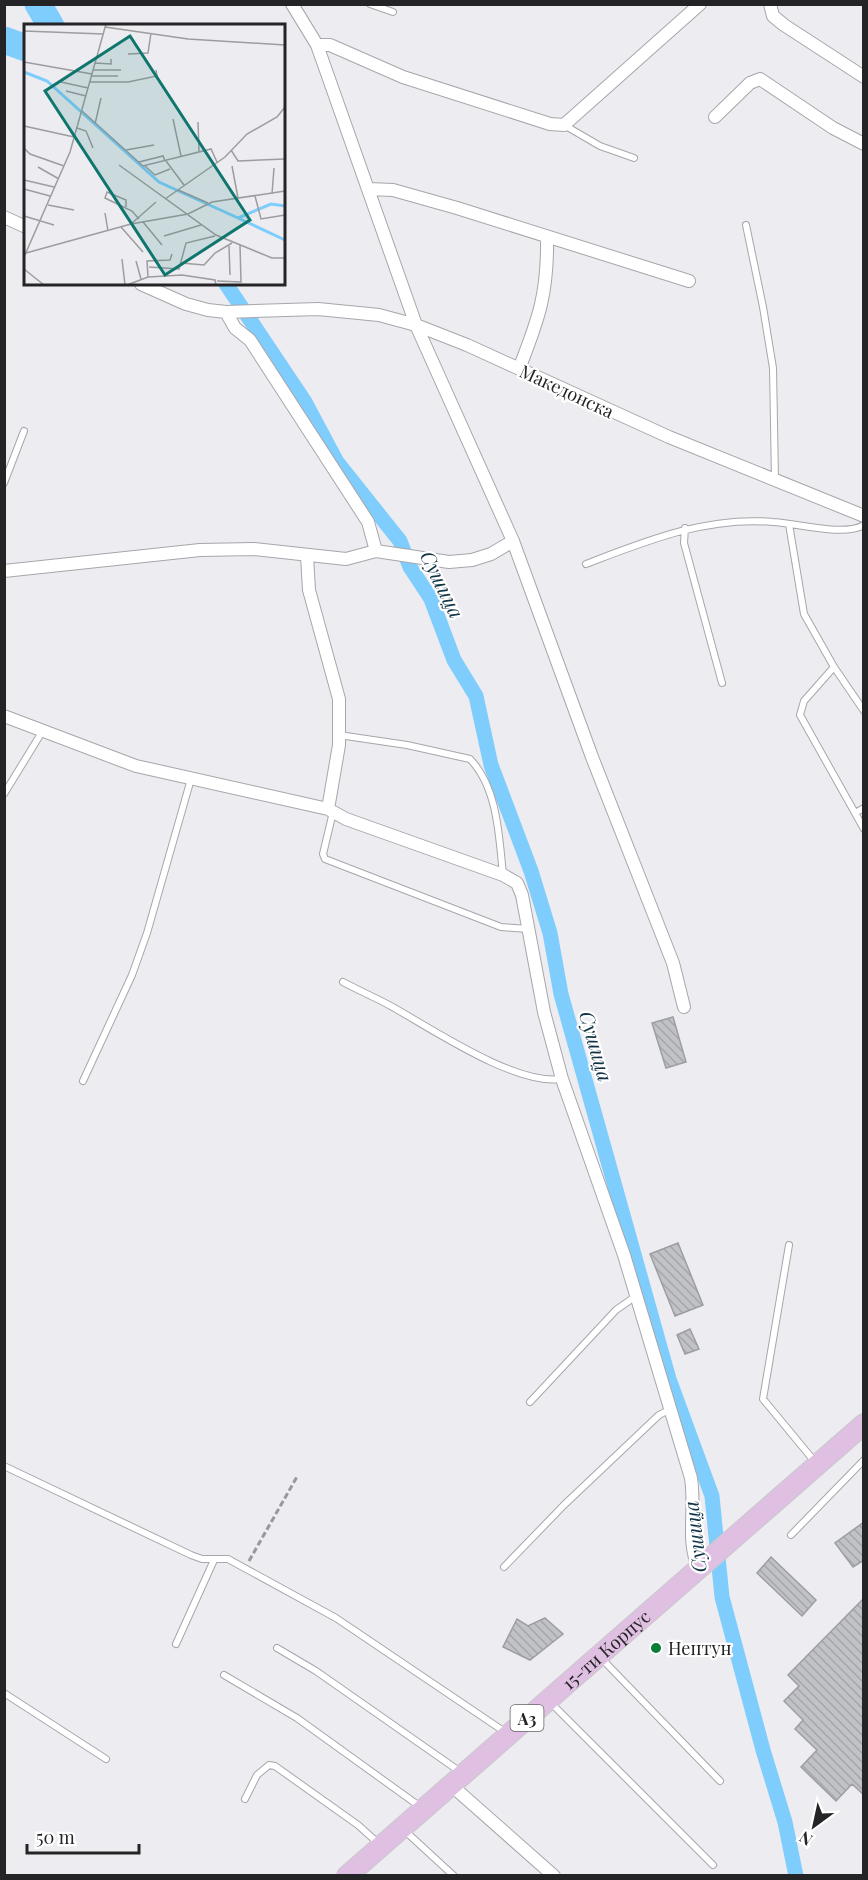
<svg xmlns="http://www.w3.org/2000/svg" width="868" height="1880" font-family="'Playfair Display',serif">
  <defs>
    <pattern id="building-back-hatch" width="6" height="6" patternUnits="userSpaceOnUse" patternTransform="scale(1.5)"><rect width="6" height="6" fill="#c0c2c6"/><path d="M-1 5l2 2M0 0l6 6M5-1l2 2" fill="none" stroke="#a5a6aa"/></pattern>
  </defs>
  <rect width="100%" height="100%" fill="#edecf1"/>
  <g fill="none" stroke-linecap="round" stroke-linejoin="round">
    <!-- canal -->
    <path stroke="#7fcdfc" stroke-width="15" d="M226,284L305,402L337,462L400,541L410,567L431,599L454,660L476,696L491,765L531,871L550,933L561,994L669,1379L712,1496L722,1597L763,1750L785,1822L796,1876"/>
    <!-- river -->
    <path stroke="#7fcdfc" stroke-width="27" d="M38,4L51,26
      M4,40L26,48"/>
  </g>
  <!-- building -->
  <path fill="url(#building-back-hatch)" stroke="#9c9ea2" stroke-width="1.5" d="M673,1017L686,1062L666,1068L652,1023Z
    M678,1243L703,1305L675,1316L650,1254Z
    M690,1329L699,1349L685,1354L677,1335Z
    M864,1522V1560L853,1567L835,1543Z
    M771,1557L816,1600L802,1616L757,1573Z
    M864,1598V1795L852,1784L836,1801L801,1767L817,1750L795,1729L803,1720L784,1701L799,1686L788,1675Z
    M545,1618L563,1634L530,1660L503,1647L517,1619L528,1626Z"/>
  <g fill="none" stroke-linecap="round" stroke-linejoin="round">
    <defs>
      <path id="service" d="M370,4L393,12
        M564,125L600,146L634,158
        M746,225L763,307L773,368L775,479
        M4,483L24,431
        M789,524L804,614L834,667L864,711
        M685,528L684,543L722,683
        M586,564C646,541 707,516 773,522C796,523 844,537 864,525
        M834,667L804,701L800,715L864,829
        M339,735L407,745L470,759C498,788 499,837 503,875
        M4,794L42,732
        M333,812L323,854L325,859L501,927L528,929
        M855,813L864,808
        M343,982C358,990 374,997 389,1005C431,1028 515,1086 562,1079
        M83,1081L132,975L147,933L191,779
        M789,1245L763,1399L815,1462
        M530,1402L616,1310L636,1296
        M4,1466L191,1555L202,1559H228L336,1618L505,1732
        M791,1535L864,1460
        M504,1567L564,1505L659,1415L669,1410
        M176,1644L214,1560
        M277,1648L316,1671L462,1773
        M601,1658L720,1781
        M224,1675L297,1718L422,1808
        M4,1693L106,1759
        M550,1702L713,1865
        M245,1799L257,1775L269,1765L275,1766L358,1825L378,1843
        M404,1830L454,1876"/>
      <path id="minor" d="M292,4L317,45L416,325L513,541L592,757L673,963L684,1007
        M770,4L773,16L784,25L864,77
        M317,45H330L403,77L550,124L564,125L700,4
        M715,117L750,83L760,79L833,128L864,144
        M369,189L393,190L457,208L689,281
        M4,217L26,227
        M141,284L186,304L208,310L226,312L318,309L379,315L416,325L467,345L669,437L864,516
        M226,312L235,328L250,340L368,522L376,551
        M519,369C539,318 548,293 547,237
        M307,556L309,590L339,699V745L328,809
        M4,571L200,550L254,549L346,559L376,551L449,562L472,560L491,554L513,541
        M4,716L136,766L328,809L346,819L503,875L517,883L522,895L544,1012L562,1079L624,1255L691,1478C696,1509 686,1543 699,1568
        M450,1784L554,1876"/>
      <g id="primary">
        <path id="s1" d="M347,1876L864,1424"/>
      </g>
    </defs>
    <!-- service casing -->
    <use href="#service" stroke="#a7a6ab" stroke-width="8"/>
    <!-- minor casing -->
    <use href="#minor" stroke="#a7a6ab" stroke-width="14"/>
    <!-- primary casing -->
    <use href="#primary" stroke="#cacacb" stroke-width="22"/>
    <!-- path -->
    <path stroke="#98979b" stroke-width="3" stroke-dasharray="6 3" stroke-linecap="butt" d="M249,1561L298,1475"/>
    <!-- service -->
    <use href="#service" stroke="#fff" stroke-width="6"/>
    <!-- minor -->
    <use href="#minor" stroke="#fff" stroke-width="12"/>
    <!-- primary -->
    <use href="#primary" stroke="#dfbfe2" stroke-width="20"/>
  </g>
  <!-- markers -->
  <circle fill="#077e35" stroke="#fff" stroke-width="2" cx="656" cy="1648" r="6"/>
  <g text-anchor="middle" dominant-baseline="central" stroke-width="4.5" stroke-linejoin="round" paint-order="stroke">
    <!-- shield labels -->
    <rect fill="#fff" stroke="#666566" stroke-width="1.5" x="510.5" y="1705" width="33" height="26" rx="4.5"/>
    <g font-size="16" font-weight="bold" fill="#242325">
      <text x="527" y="1718">A3</text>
    </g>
    <!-- street labels -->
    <g font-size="18" fill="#242325" stroke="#fff">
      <text transform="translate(567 391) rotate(25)">Македонска</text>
      <text stroke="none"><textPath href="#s1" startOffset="344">15-ти Корпус</textPath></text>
    </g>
    <!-- poi labels -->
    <g font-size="18" fill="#242325" stroke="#fff" text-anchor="start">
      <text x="668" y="1648">Нептун</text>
    </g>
    <!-- water labels -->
    <g font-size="20" font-style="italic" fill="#103346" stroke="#fff">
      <text transform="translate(443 584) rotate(64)">Сушица</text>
      <text transform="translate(597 1046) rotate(74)">Сушица</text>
      <text transform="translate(694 1537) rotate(-97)">Сушица</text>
    </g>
  </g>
  <!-- overview -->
  <g transform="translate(24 24)">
    <rect width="261" height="261" fill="#edecf1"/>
    <path fill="none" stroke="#7fcdfc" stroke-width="3" d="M0,48L23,57L135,158L214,194M214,194L261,216M214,194L247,180L261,182"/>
    <path fill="none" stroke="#9d9c9f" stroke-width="1.5" d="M81,3L164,15L261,21M0,7L79,10M104,30L124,29L127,9M0,38L68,50M71,39L87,40V35M69,46H97M68,52H94M37,58L64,64M66,58H104L133,52L132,46M42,67L62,72M58,87L119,142L187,125L193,138M149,95L157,132M174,98L175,127M71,100L77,74M0,102L50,113M53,104L62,107L69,124M0,124L6,130L40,142M102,126L130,121M207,126L214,137L261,135M142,137L160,161M115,138L139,132L141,137M95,141L192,211L248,234H261M121,142L131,151L146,145M208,142L214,174M14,143L35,155M0,156L30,163M0,165L26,172M154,166L184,179M248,170L250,144M231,172L237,195L261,191M141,175L201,133L223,110L253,93L261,83M24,181L50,186M102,183V176L83,168L81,174L108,187L115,195M81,189L84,207M0,192L30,201M119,198L138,221M107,200L132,178M97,203L119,228M140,212L177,201M205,222L206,251M2,229L107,200L164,190L188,178L261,167M0,233L46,128L82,0M98,235L101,261M112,237L117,255M157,239L180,241L191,229L208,219M125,243L155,245L162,219L191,212M0,245L20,261M124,253L123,237L146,236L148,230M193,257L217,258L216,221M103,261L124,253L158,251L191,256L192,261"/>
    <path fill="#0f766e" fill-opacity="0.15" stroke="#0f766e" stroke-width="3" d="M106,12L226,196L141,251L21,67Z"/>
    <rect width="261" height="261" fill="none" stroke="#242325" stroke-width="3"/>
  </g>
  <!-- border -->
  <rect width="868" height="1880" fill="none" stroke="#242325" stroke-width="12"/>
  <!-- north arrow -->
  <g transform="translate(814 1826) rotate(213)" stroke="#ffffff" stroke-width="4.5" paint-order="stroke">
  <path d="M0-4.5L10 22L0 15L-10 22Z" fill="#242325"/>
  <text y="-9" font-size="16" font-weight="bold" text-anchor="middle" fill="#242325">N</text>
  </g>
  <!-- scale -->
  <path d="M27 1844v9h112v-9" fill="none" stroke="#242325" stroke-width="3"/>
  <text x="36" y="1844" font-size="18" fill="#242325" stroke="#ffffff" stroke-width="4.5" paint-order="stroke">50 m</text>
</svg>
